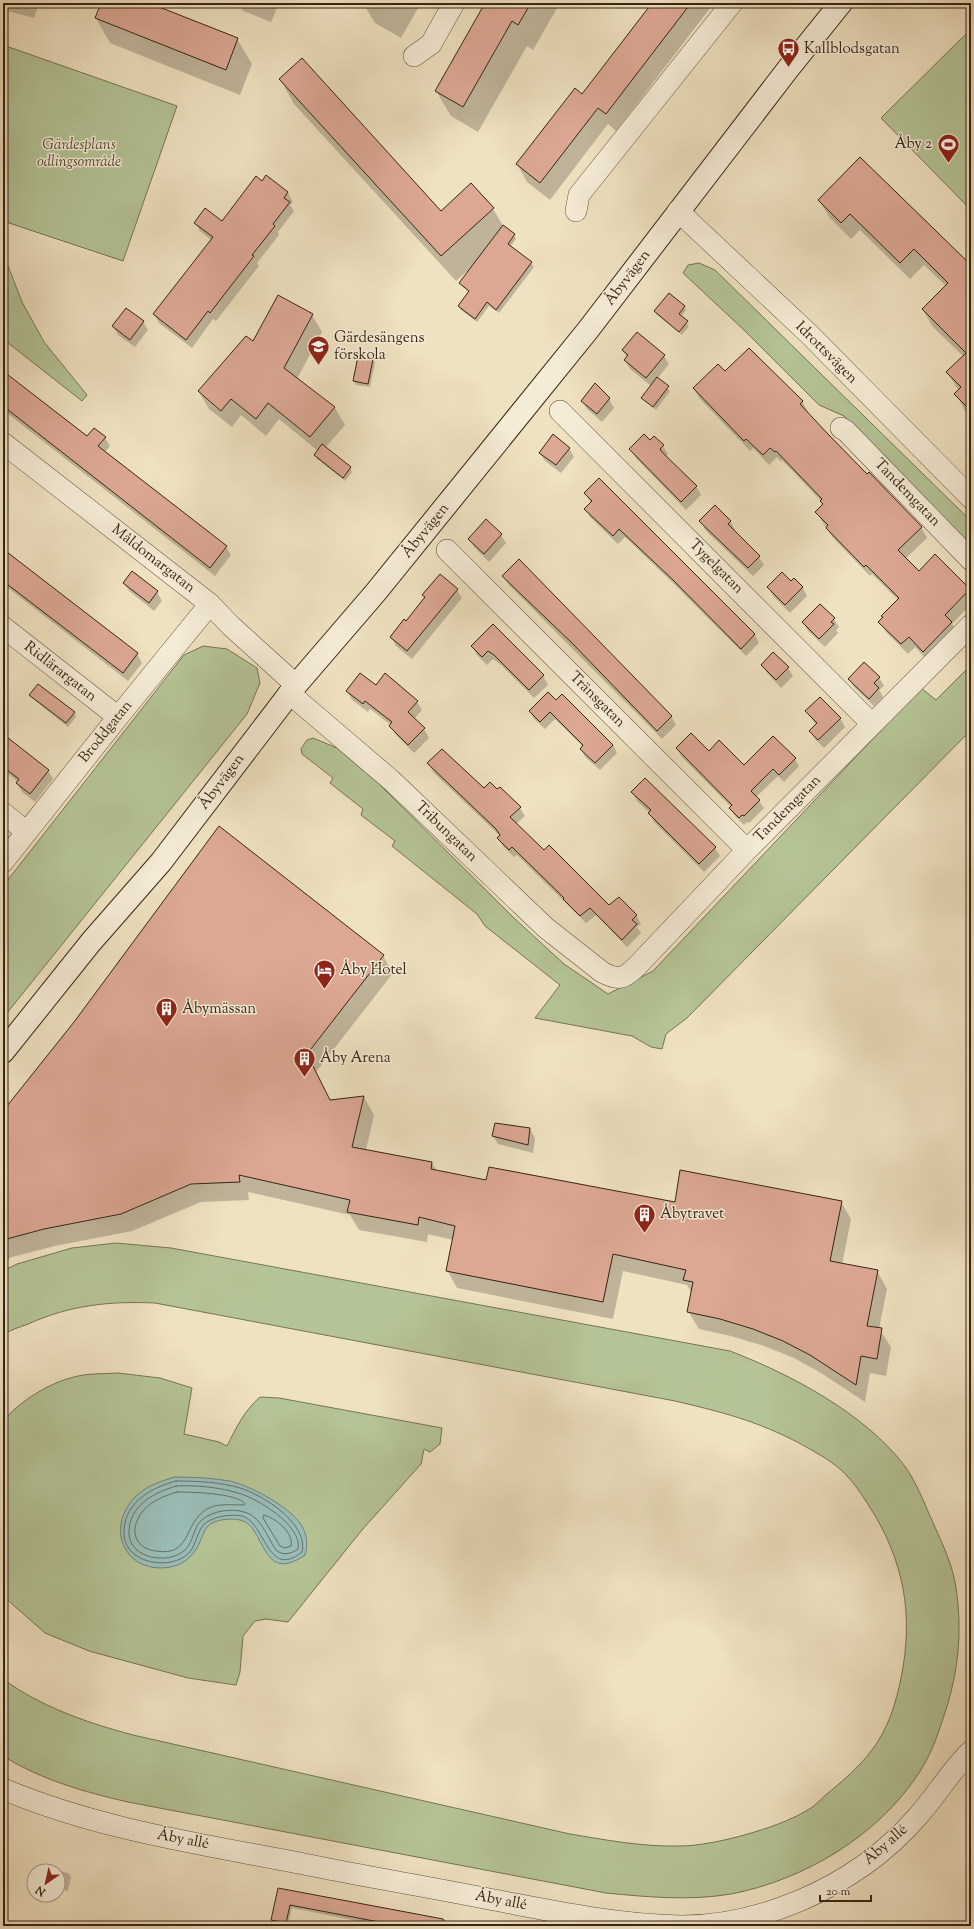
<svg xmlns="http://www.w3.org/2000/svg" width="974" height="1929" font-family="'Sorts Mill Goudy',serif">
  <rect width="100%" height="100%" fill="#efe2c1"/>
  <filter id="stains"><feTurbulence type="fractalNoise" baseFrequency=".005" numOctaves="4"/><feColorMatrix values="0 0 0 0 .2 0 0 0 0 .09 0 0 0 0 .02 0 0 0 .5 -.17"/></filter>
  <radialGradient id="worn" r=".72"><stop offset=".6" stop-color="#630" stop-opacity="0"/><stop offset="1" stop-color="#630" stop-opacity=".3"/></radialGradient>
  <!-- green -->
  <path fill="#b5c496" stroke="#767455" d="M971,29V210L881,118Z
    M3,45L177,106L123,261L3,221Z
    M3,253L22,302L44,342L87,395L82,401L3,339Z
    M699,263L715,270L971,521V551L844,416L819,405L745,331L683,273L688,265Z
    M203,646L227,649L257,668L260,683L247,714L3,1018V886L184,655Z
    M971,665V730L687,1018L666,1034L662,1049L651,1047L632,1036L535,1018L560,985L485,926L477,914L392,846L395,841L361,815L363,809L330,783L333,778L302,754L301,749L307,740L313,738L337,748L378,783L514,918L564,964L608,994L653,971L921,688L936,700Z
    M116,1243L171,1248L730,1351C790,1374 864,1413 904,1465C917,1483 925,1505 934,1525C943,1545 953,1566 956,1588C962,1628 959,1665 948,1703C940,1728 933,1752 919,1773C878,1836 804,1880 731,1894C690,1901 647,1897 606,1893L128,1802C84,1792 42,1780 3,1756V1679C41,1707 88,1723 133,1735L570,1834C606,1840 643,1847 680,1846C713,1846 778,1828 806,1811C814,1807 821,1799 828,1793C844,1780 860,1766 872,1750C888,1729 896,1703 901,1678C914,1615 904,1560 869,1506C861,1493 852,1480 841,1470C829,1459 813,1451 799,1443C757,1421 722,1412 675,1401L155,1303C109,1301 71,1305 28,1324C20,1327 10,1330 3,1335V1271L17,1264L72,1248Z
    M118,1373L160,1378L192,1388L184,1434L219,1442L227,1446C236,1428 244,1411 260,1397L279,1398L442,1428L440,1444L430,1452L424,1449L421,1464L362,1530L288,1622L266,1619L255,1621L243,1636L240,1672L236,1685L188,1678L89,1651L45,1633L3,1596V1421C20,1401 49,1383 74,1377C88,1373 104,1374 118,1373Z"/>
  <!-- water -->
  <path fill="#9abdb8" stroke="#728076" d="M175,1477C193,1477 212,1478 230,1481C251,1486 293,1508 303,1528C307,1537 308,1545 305,1555C260,1586 266,1525 240,1520C231,1518 215,1519 208,1526C205,1529 203,1535 201,1539C196,1553 186,1564 171,1567C126,1575 104,1530 135,1497C146,1486 161,1481 175,1477Z"/>
  <!-- shadow -->
  <path fill="#0003" d="M3,3H39L34,18L3,10Z
    M102,3H162L160,8L237,39L252,64L240,95L110,43L96,18Z
    M238,3H279L271,22L243,11Z
    M363,3H421L401,38L375,23Z
    M486,3H560L533,50L527,46L478,132L451,116L436,91Z
    M653,3H714L616,131L608,124L550,200L527,182L517,164L582,95Z
    M280,79L441,212L493,209L504,227L514,235L516,239L510,247L531,263L534,267L499,313L489,306L477,322L461,310L459,306L469,292L460,284L473,266L456,281L294,104Z
    M266,177L288,193L293,202L290,205L294,211L278,232L279,235L257,263L259,266L216,321L213,319L192,348L159,323L154,314L211,240L200,231L195,223H222Z
    M819,200L971,266V417L965,411L956,394L959,391L947,372L963,356L933,327L923,310L946,286L924,265L910,279L860,230L851,239L829,217Z
    M684,306L686,310L681,317L689,326L682,335L657,315L655,311Z
    M312,315L322,332L297,379L335,408L345,425L325,448L350,468L352,472L345,481L317,459L315,455L318,451L279,419L266,436L241,415L232,427L209,409L199,392L254,343Z
    M143,322L148,330L135,347L118,335L113,326Z
    M623,350L664,356L669,364L657,379L670,391L656,410L642,398L651,386L630,369L625,360L627,358Z
    M373,359L375,363L370,387L356,385L354,381Z
    M3,373L87,438H105L110,446L105,452L226,547L231,555L215,576L3,410Z
    M725,373L802,401L808,412L807,413L867,475L921,527L927,538L905,559L919,573L935,556L969,590L971,604L952,624L958,633L929,662L915,647L908,654L886,632L880,622L898,600L872,574L870,576L833,538L816,512L823,505L821,501L782,460L781,462L777,457L769,465L753,448L750,451L700,399L694,389Z
    M595,385L609,399L614,408L602,422L587,409L582,401Z
    M650,441L663,446L668,454L666,456L696,486L701,495L686,510L636,458L631,449Z
    M569,448L574,457L561,473L545,461L540,453Z
    M599,479L755,635L759,643L746,656L677,587L625,537L618,544L590,517L586,509L591,503L585,493Z
    M715,506L731,522L735,530L734,532L759,557L764,565L753,576L705,530L701,521Z
    M501,535L506,543L489,562L474,547L469,539Z
    M3,549L137,654L142,663L128,681L3,584Z
    M503,576L671,716L676,725L662,739L508,584Z
    M791,582L802,587L807,596L790,613L773,596L768,587Z
    M124,583L157,592L162,601L154,611L129,591Z
    M457,590L462,598L412,659L396,646L391,637L406,622L425,598L424,595Z
    M834,619L839,627L836,630L838,633L825,647L808,631L803,622Z
    M493,625L543,676L548,685L534,698L500,664L493,659L487,665L477,655L472,646Z
    M762,665L788,668L793,676L781,688L767,673Z
    M386,675L417,702L422,710L414,719L424,729L429,738L414,753L395,734L391,725L370,709L368,712L352,700L347,691L376,686Z
    M879,677L884,686L879,690L883,697L874,706L854,687L849,679Z
    M30,696L74,713L76,717L68,727L33,699Z
    M556,701L613,745L617,753L600,770L585,757L581,749L583,747L555,719L545,729L534,719L530,712Z
    M807,712L840,718L845,727L824,748L815,739L810,731L816,725Z
    M3,735L48,770L53,779L35,802L22,792L17,783L18,782L3,770Z
    M677,748L709,753L744,766L795,759L799,766L784,782L778,776L756,797L764,808L749,823L747,822L744,825L735,816L730,808L731,807L681,756Z
    M429,764L520,808L525,816L516,824L544,851L609,907L636,915L641,924L637,927L641,933L627,947L596,915L586,923L517,855L514,857L503,846L498,838L500,836L433,772Z
    M632,792L715,848L720,856L704,872L654,822L650,813L637,801Z
    M383,956L393,973L316,1072L330,1101L364,1097L374,1115L366,1150L432,1163L437,1171L487,1181L676,1203L841,1202L851,1219L842,1265L877,1271L887,1289L879,1329L891,1347L886,1376L870,1373L865,1402L821,1373L794,1358L764,1346L731,1336L699,1329L688,1311L692,1293L687,1285L623,1271L613,1319L457,1288L447,1270L453,1240L428,1234L427,1242L359,1230L350,1215L248,1192L249,1200L201,1202L132,1231L55,1246L12,1257L3,1262V1112Z
    M530,1129L535,1138L533,1153L498,1144L493,1136Z
    M58,1871L68,1873L71,1877L68,1891L58,1889Z
    M279,1889L451,1922L454,1926H366L367,1923L292,1908L288,1926L275,1924L272,1920Z
    M3,1916L9,1926H3Z"/>
  <g fill="none" stroke-linecap="round" stroke-linejoin="round">
    <!-- shore -->
    <path stroke="#687066" stroke-width="1" d="M176,1481C197,1481 220,1482 240,1488C263,1495 309,1524 302,1552C267,1580 266,1523 242,1516C232,1514 216,1516 207,1522C197,1528 197,1544 189,1553C171,1571 126,1564 124,1535C122,1504 150,1488 176,1481Z
      M176,1486C196,1485 218,1487 238,1493C257,1498 303,1526 298,1549C291,1554 283,1556 276,1550C267,1537 261,1516 244,1512C231,1508 213,1511 203,1519C193,1526 194,1542 185,1550C169,1565 130,1559 129,1534C128,1506 153,1493 176,1486Z
      M177,1492C190,1492 238,1493 245,1504L243,1505C232,1505 217,1503 207,1509C183,1523 192,1557 156,1551C149,1550 142,1548 138,1541C134,1536 134,1527 137,1521C143,1504 161,1497 177,1492Z
      M264,1515C276,1518 294,1533 291,1546L285,1548L280,1546L263,1518Z"/>
  </g>
  <!-- building -->
  <path fill="#dca894" stroke="#362414" d="M101,3H149L238,38L226,70L95,18Z
    M485,3H531L518,25L512,21L463,107L435,91Z
    M652,3H691L606,114L598,108L540,183L516,164L575,88L582,94Z
    M302,58L441,211L471,183L494,208L441,256L279,79Z
    M860,157L971,265V411L954,394L961,387L946,372L966,353L922,309L948,283L914,249L900,263L850,214L841,223L818,200Z
    M266,175L288,192L284,198L290,202L273,224L275,226L252,255L254,256L210,313L208,311L186,340L153,314L213,237L194,223L205,208L222,221L256,176L262,181Z
    M503,225L515,234L508,244L532,262L496,310L487,302L475,319L458,306L469,291L459,283Z
    M669,293L685,306L679,314L688,321L679,332L654,311Z
    M278,295L313,314L284,368L335,407L310,437L268,403L256,419L231,399L221,411L198,391L246,336L253,341Z
    M126,308L144,321L130,340L112,326Z
    M637,332L665,355L646,378L624,360L628,355L622,350Z
    M749,348L803,401L800,404L827,433L867,474L869,472L922,527L898,550L919,571L935,554L970,589L945,615L952,622L923,652L909,637L901,644L878,622L883,617L881,616L899,598L866,565L864,567L826,528L828,525L815,512L823,504L820,501L822,499L776,451L775,452L770,448L763,455L746,439L744,441L693,388L718,364L725,371Z
    M358,356L373,359L368,384L353,381Z
    M3,371L87,436L94,428L106,437L98,446L227,546L210,568L3,406Z
    M657,377L669,386L653,407L641,398Z
    M595,383L610,398L597,414L581,401Z
    M553,434L570,448L556,465L539,453Z
    M644,434L650,440L654,436L664,445L660,449L662,452L697,486L681,502L629,449Z
    M322,444L351,467L343,478L314,455Z
    M599,478L755,634L741,649L672,579L619,529L613,536L584,509L592,501L584,493Z
    M715,505L731,521L728,524L760,556L748,568L699,521Z
    M486,519L502,534L484,554L468,539Z
    M3,549L138,653L123,673L3,581Z
    M519,559L672,716L657,731L572,643L502,576Z
    M132,571L158,591L149,603L123,583Z
    M782,572L791,581L794,578L803,587L785,605L767,587Z
    M440,574L458,589L407,651L390,637L404,619L406,621L425,597L422,595Z
    M820,604L835,618L831,622L834,624L819,639L802,622Z
    M493,624L544,675L529,690L494,655L488,651L482,657L471,646Z
    M773,652L789,667L776,680L761,665Z
    M864,662L880,677L874,683L879,688L869,699L848,679Z
    M360,673L376,685L385,673L418,701L408,712L425,728L408,745L389,726L392,722L365,701L363,704L346,691Z
    M38,684L75,712L66,723L29,695Z
    M548,692L556,700L562,694L613,745L595,763L580,749L583,745L550,712L540,722L529,711Z
    M820,697L841,718L818,740L809,731L817,723L805,711Z
    M691,733L709,751L719,740L744,765L773,736L796,758L779,775L773,769L751,791L760,800L744,816L742,815L739,818L729,808L732,805L676,748Z
    M3,734L49,770L30,794L16,783L19,779L3,767Z
    M442,749L484,788L490,782L497,789L500,787L521,807L510,817L544,850L549,845L609,905L619,897L637,915L632,920L637,924L622,940L590,908L580,916L563,899L564,898L512,847L509,850L497,838L500,835L496,829L427,763Z
    M645,778L716,847L699,864L648,813L651,810L631,792Z
    M219,826L384,955L307,1054L330,1100L364,1096L352,1147L432,1162L431,1169L486,1180L489,1167L675,1202L680,1170L842,1201L830,1261L878,1270L867,1326L882,1328L877,1359L861,1356L856,1385L810,1355L783,1341L753,1329L720,1319L687,1312L693,1282L683,1280L686,1270L613,1254L603,1302L446,1271L455,1226L419,1217L418,1225L347,1212L350,1200L239,1175L240,1182L191,1184L121,1214L44,1229L3,1240V1111L74,1022Z
    M495,1123L530,1128L528,1145L492,1136Z
    M278,1888L443,1919L444,1920V1926H400L290,1905L286,1923L271,1920Z"/>
  <g fill="none" stroke-linecap="round" stroke-linejoin="round">
    <defs>
      <path id="street" d="M414,56L431,44L454,3
        M576,211L579,195L732,3
        M678,211L809,334L971,498
        M560,411L872,724
        M841,428L846,431L971,560
        M3,443L210,604L231,626L296,685
        M447,550L747,850
        M3,627L118,717
        M289,693L391,780L546,928L602,972C619,981 624,979 637,966L747,850L971,625
        M3,813L27,832
        M3,862L118,717L210,604
        M3,1789C105,1832 216,1846 324,1868C379,1879 434,1888 489,1899C553,1911 616,1925 682,1926C721,1926 763,1916 799,1901C844,1882 886,1853 918,1816C937,1795 951,1770 971,1751"/>
      <path id="secondary" d="M3,1052L91,942L161,862L296,685L376,592L588,330L788,69L841,3"/>
    </defs>
    <!-- street casing -->
    <use href="#street" stroke="#64543f" stroke-width="22"/>
    <!-- secondary casing -->
    <use href="#secondary" stroke="#362414" stroke-width="24"/>
    <!-- street -->
    <use href="#street" stroke="#f5ecd7" stroke-width="21"/>
    <!-- secondary -->
    <use href="#secondary" stroke="#f5ecd7" stroke-width="22"/>
  </g>
  <!-- icons -->
  <defs>
    <symbol id="bus-pin" viewBox="-11 -11 22 30"><path d="M0 17L-7.5 6A9.5 9.5 0 1 1 7.5 6Z" fill="#8f2418" stroke="#f5ecd7"/><path d="M-5-6H5V4H4V6H2V4H-2V6H-4V4H-5ZM-3.5-4V0h7V-4ZM-3.5 1.2v1.5H-2V1.2ZM2 1.2v1.5H3.5V1.2Z" fill="#fff"/></symbol>
    <symbol id="stadium-pin" viewBox="-11 -11 22 30"><path d="M0 17L-7.5 6A9.5 9.5 0 1 1 7.5 6Z" fill="#8f2418" stroke="#f5ecd7"/><path d="M0-5a6.5 5 0 1 0 0 10a6.5 5 0 1 0 0-10ZM-3.5-1.8h7v3.6h-7Z" fill="#fff"/></symbol>
    <symbol id="school-pin" viewBox="-11 -11 22 30"><path d="M0 17L-7.5 6A9.5 9.5 0 1 1 7.5 6Z" fill="#8f2418" stroke="#f5ecd7"/><path d="M0-5L7-2L0 1L-7-2ZM-4 1L0 2.5L4 1V4Q0 6-4 4Z" fill="#fff"/></symbol>
    <symbol id="hotel-pin" viewBox="-11 -11 22 30"><path d="M0 17L-7.5 6A9.5 9.5 0 1 1 7.5 6Z" fill="#8f2418" stroke="#f5ecd7"/><path d="M-6-4.5h1.5V1H6V5H4.5V3h-9V5H-6ZM-4 0a1.8 1.8 0 1 1 3.6 0ZM.5 0V-2.5h3Q6-2.5 6 0Z" fill="#fff"/></symbol>
    <symbol id="building-pin" viewBox="-11 -11 22 30"><path d="M0 17L-7.5 6A9.5 9.5 0 1 1 7.5 6Z" fill="#8f2418" stroke="#f5ecd7"/><path d="M-4-6H4V6H1V3H-1V6H-4ZM-2.5-4.3h1.7v1.8h-1.7ZM.8-4.3h1.7v1.8H.8ZM-2.5-1h1.7V.8h-1.7ZM.8-1h1.7V.8H.8Z" fill="#fff"/></symbol>
  </defs>
  <g fill-rule="evenodd">
    <use href="#bus-pin" x="776" y="36" width="25" height="34"/>
    <use href="#stadium-pin" x="936" y="132" width="25" height="34"/>
    <use href="#school-pin" x="306" y="334" width="25" height="34"/>
    <use href="#hotel-pin" x="312" y="958" width="25" height="34"/>
    <use href="#building-pin" x="154" y="996" width="25" height="34"/>
    <use href="#building-pin" x="292" y="1046" width="25" height="34"/>
    <use href="#building-pin" x="632" y="1202" width="25" height="34"/>
  </g>
  <g text-anchor="middle" dominant-baseline="central" stroke-width="3" stroke-linejoin="round" paint-order="stroke">
    <!-- poi labels -->
    <g font-size="15" fill="#362414" stroke="#f5ecd7" text-anchor="start">
      <text x="804" y="49">Kallblodsgatan</text>
      <text x="932" y="144" text-anchor="end">Åby 2</text>
      <text x="334" y="338">Gärdesängens<tspan x="334" dy="17">förskola</tspan></text>
      <text x="340" y="970">Åby Hotel</text>
      <text x="182" y="1009">Åbymässan</text>
      <text x="320" y="1058">Åby Arena</text>
      <text x="660" y="1214">Åbytravet</text>
    </g>
    <!-- park labels -->
    <g font-size="15" font-style="italic" fill="#564c34" stroke="#f5ecd7">
      <text x="79" y="145">Gärdesplans<tspan x="79" dy="17">odlingsområde</tspan></text>
    </g>
    <!-- street labels -->
    <g font-size="15" fill="#362414" stroke="#f5ecd7">
      <text transform="translate(628 278) rotate(-53)">Åbyvägen</text>
      <text transform="translate(826 353) rotate(45)">Idrottsvägen</text>
      <text transform="translate(907 493) rotate(46)">Tandemgatan</text>
      <text transform="translate(426 531) rotate(-51)">Åbyvägen</text>
      <text transform="translate(153 559) rotate(38)">Måldomargatan</text>
      <text transform="translate(716 567) rotate(45)">Tygelgatan</text>
      <text transform="translate(60 672) rotate(38)">Ridlärargatan</text>
      <text transform="translate(597 700) rotate(45)">Tränsgatan</text>
      <text transform="translate(106 732) rotate(-51)">Broddgatan</text>
      <text transform="translate(222 782) rotate(-53)">Åbyvägen</text>
      <text transform="translate(788 809) rotate(-45)">Tandemgatan</text>
      <text transform="translate(446 832) rotate(44)">Tribungatan</text>
      <text transform="translate(183 1840) rotate(11)">Åby allé</text>
      <text transform="translate(886 1845) rotate(-41)">Åby allé</text>
      <text transform="translate(501 1901) rotate(11)">Åby allé</text>
    </g>
  </g>
  <!-- margin -->
  <rect width="974" height="1929" fill="none" stroke="#efe2c1" stroke-width="16"/>
  <rect x="4" y="4" width="966" height="1921" fill="none" stroke="#362414" stroke-width="2"/>
  <rect x="8" y="8" width="958" height="1913" fill="none" stroke="#362414"/>
  <!-- north arrow -->
  <g transform="translate(46 1883) rotate(214)"><circle r="19" fill="#f5ecd7" stroke="#a99c89"/>
  <path d="M0-3L7 15L0 10L-7 15Z" fill="#8f2418"/>
  <text y="-6" font-size="11" font-weight="bold" text-anchor="middle" fill="#362414">N</text>
  </g>
  <!-- scale -->
  <path d="M820 1895v6h51v-6" fill="none" stroke="#362414" stroke-width="2"/>
  <text x="826" y="1895" font-size="12" fill="#362414" stroke="#f5ecd7" stroke-width="3" paint-order="stroke">20 m</text>
  <rect width="100%" height="100%" filter="url(#stains)"/>
  <rect width="100%" height="100%" fill="url(#worn)"/>
</svg>
